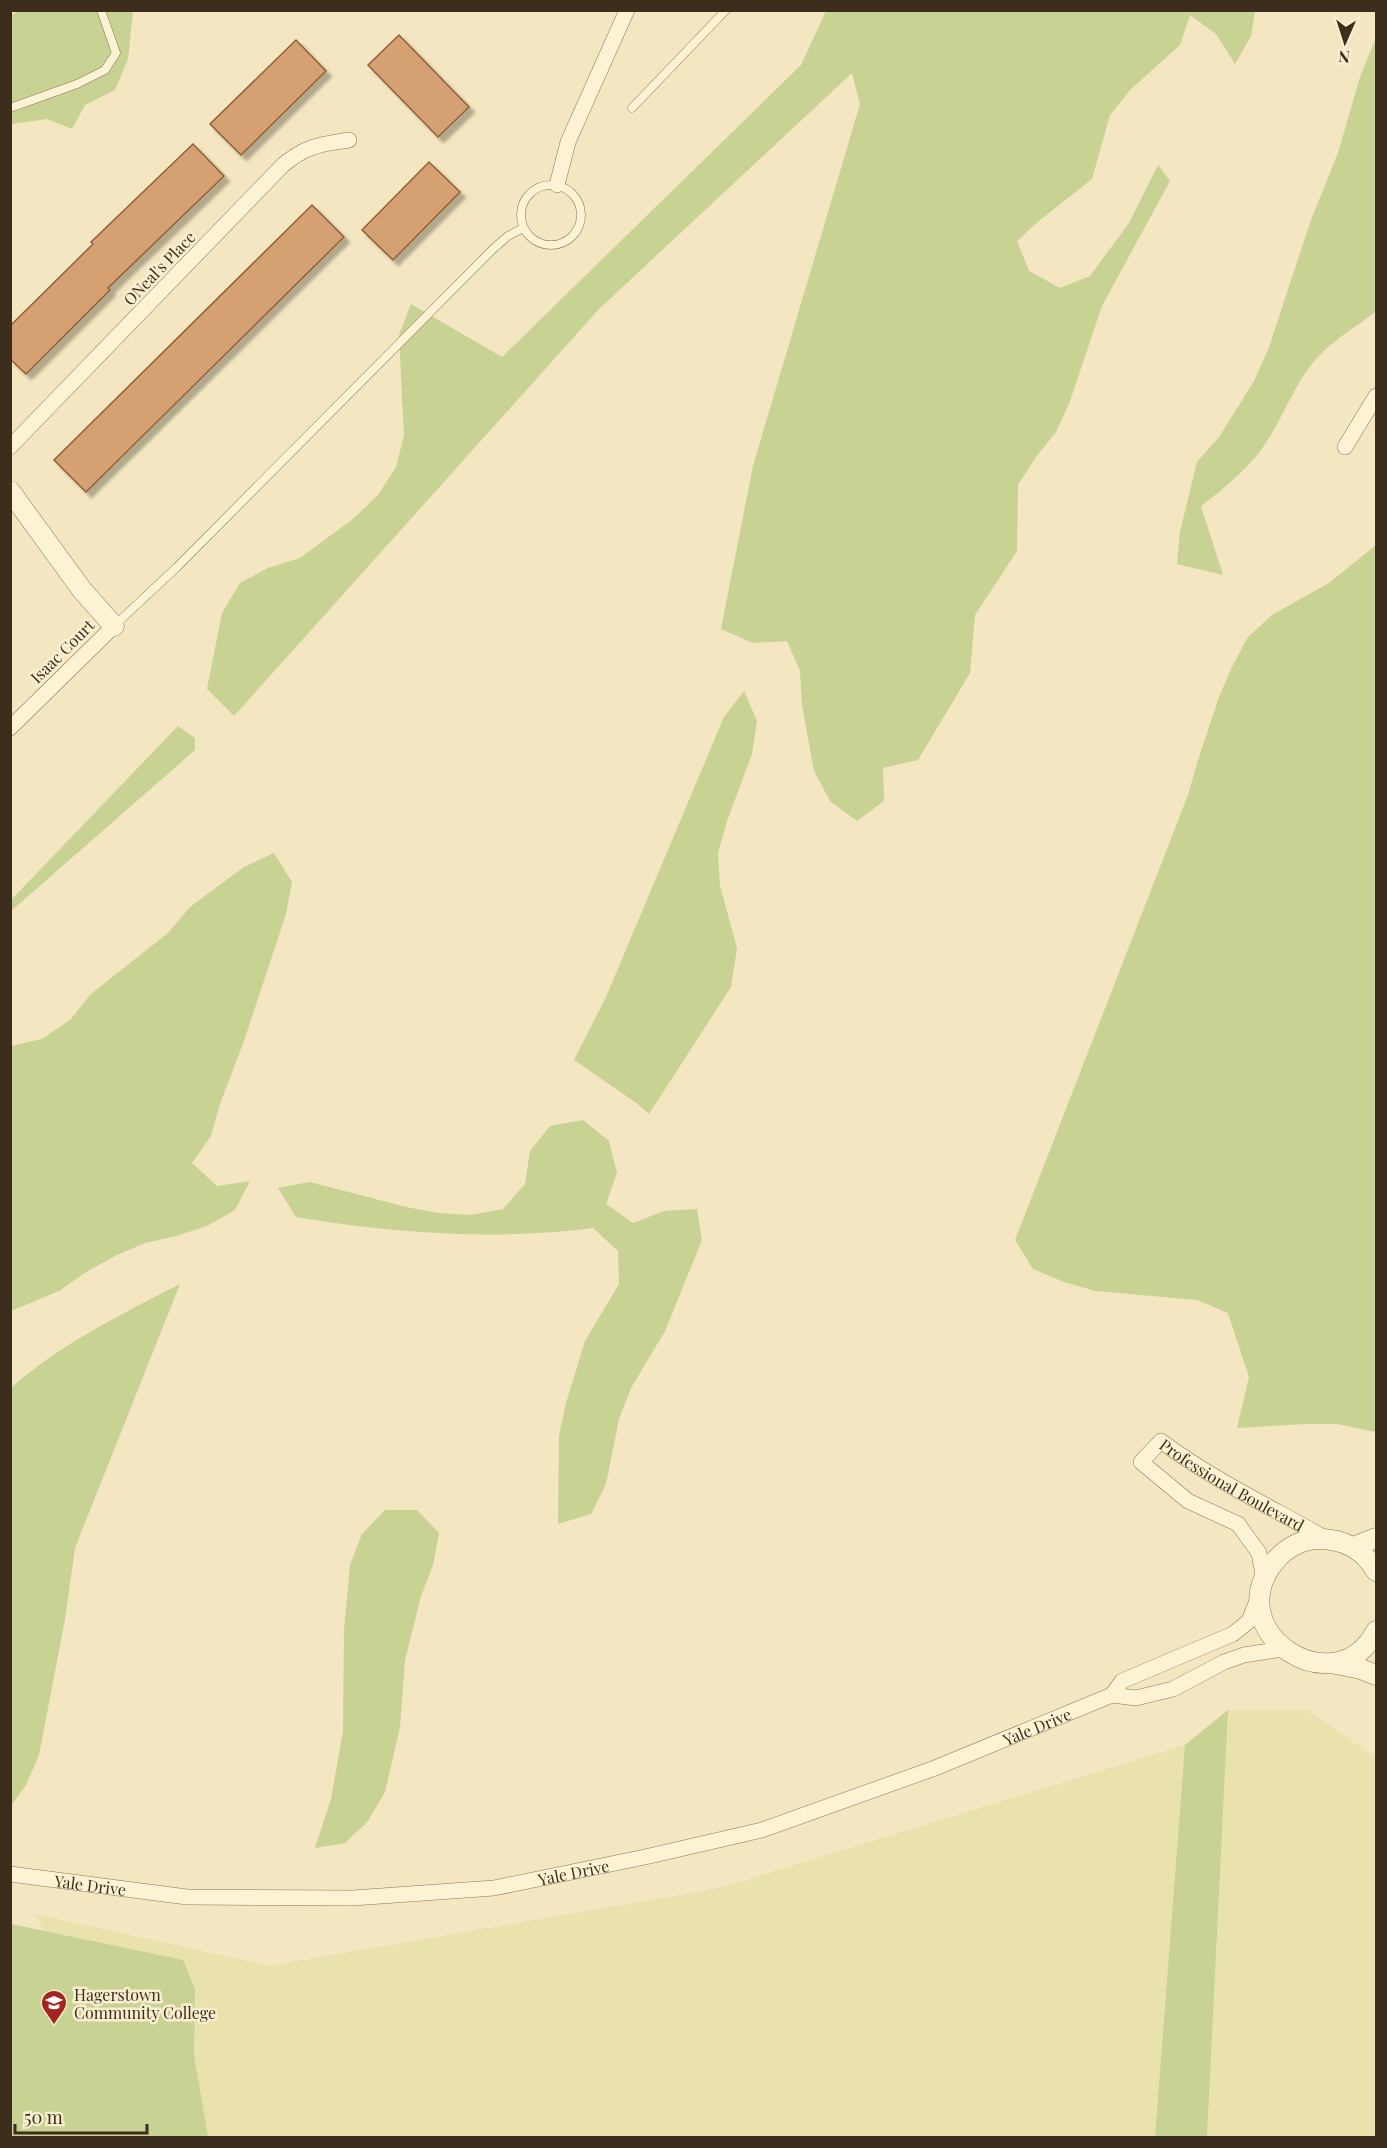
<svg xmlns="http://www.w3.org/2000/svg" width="1387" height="2148" font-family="'Playfair Display',serif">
  <defs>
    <filter id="shadow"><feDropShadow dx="5.5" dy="5.5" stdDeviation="1.5" flood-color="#0004"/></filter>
  </defs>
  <rect width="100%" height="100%" fill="#f3e6c0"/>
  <!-- farmland -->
  <path fill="#e9e2ac" d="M1228,1710H1307L1376,1758V2137L1207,2138Z
    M1185,1745L1155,2137H159L35,1914L269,1966L720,1888Z"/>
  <!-- green -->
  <path fill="#c7d293" d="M20,10L133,11L128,59L115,90L85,105L72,129L47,119L11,124L10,16Z
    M826,11H1255L1251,36L1235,64L1216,34L1190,15L1180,45L1131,89L1110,115L1092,179L1040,220L1017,241L1029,271L1060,288L1090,276L1129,223L1158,165L1170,181L1102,306L1070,401L1056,432L1036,457L1018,485L1017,551L975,615L970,673L918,760L883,768L884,801L857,821L830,801L814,771L802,705L800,671L787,641L753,643L721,629L753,466L860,104L852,73L599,309L234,716L207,689L222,613L240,583L268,568L300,558L353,519L378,495L396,467L404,436L399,335L411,304L502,357L801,65Z
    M1376,38V308L1374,313C1357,326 1338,337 1323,352C1299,374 1286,411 1269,438C1252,466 1227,486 1201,506L1223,575L1177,564L1180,532L1197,462L1219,437L1254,381L1268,350L1311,220L1338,153L1360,77Z
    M1376,545V1432L1337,1424H1305L1237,1428L1249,1377L1228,1313L1197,1300L1096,1291L1064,1282L1033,1269L1015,1240L1188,795L1198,760L1219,697L1232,667L1248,637L1272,615L1329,583Z
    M744,691L757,721L752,754L727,821L718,853L720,886L737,948L731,987L649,1114L635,1102L574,1060L606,997L724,717Z
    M178,726L195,738V750L11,911V900Z
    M274,853L292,882L286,914L244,1041L220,1104L211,1136L192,1163L217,1186L250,1181L235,1210L207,1226L176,1236L145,1243L115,1256L86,1272L59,1291L11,1311V1046L42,1039L70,1020L91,994L168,933L190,907L244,867Z
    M583,1120L609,1141L617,1173L606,1204L633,1223L664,1211L697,1209L702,1240L665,1331L631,1388L619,1419L606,1484L591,1514L558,1524L559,1436L566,1403L585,1341L619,1284L618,1251L593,1228C497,1241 392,1233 296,1217L278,1188L310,1182L406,1207L439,1213L471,1215L503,1209L525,1184L530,1151L550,1126Z
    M180,1284L75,1548L65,1619L39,1755L26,1785L11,1806V1388C59,1345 122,1314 180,1284Z
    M385,1510H417L439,1533L433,1565L421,1596L405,1660L400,1727L385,1792L368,1821L345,1843L315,1848L331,1799L343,1731L344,1631L350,1565L362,1534Z
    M1228,1710L1207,2137H1155L1185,1745Z
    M11,1924L183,1960L195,1989L194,2055L208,2137H11Z"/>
  <!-- building -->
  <path fill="#d5a072" stroke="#906039" stroke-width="1.5" filter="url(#shadow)" d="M399,35L469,107L438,137L368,65Z
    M296,40L326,71L241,155L210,124Z
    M193,144L224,176L108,288L110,290L26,374L10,359V326L93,244L91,242Z
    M429,162L460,192L393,260L362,230Z
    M312,205L344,237L86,492L54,460Z"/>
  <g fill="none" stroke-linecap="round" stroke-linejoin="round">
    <defs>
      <path id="service" d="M10,108L77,84L105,70L116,53L101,10
        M632,108L726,10
        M521 215a30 30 0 1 1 60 0a30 30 0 1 1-60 0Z
        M115,625L177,567L493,249L508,236L523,228"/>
      <g id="minor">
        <path d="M557,185L568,142L627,10"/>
        <path d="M10,447L283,165C307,145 319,145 349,140"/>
        <path d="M1345,447L1376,396"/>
        <path d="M10,728L114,626"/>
        <path id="s1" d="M1264,1579L1259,1553L1238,1524L1188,1501L1141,1462L1161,1441C1213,1480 1271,1507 1327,1539"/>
        <path d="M1112,1695L1122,1681L1233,1634L1249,1621L1258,1598"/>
        <path id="s2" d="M10,1874L187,1897L353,1898L494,1888L645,1857L762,1830L935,1768L1112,1695L1136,1698L1173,1689L1224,1662L1244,1655L1283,1649"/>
      </g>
      <path id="tertiary" d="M10,491L82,590L114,626
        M1353,1547L1376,1538
        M1376,1571C1364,1550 1344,1539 1319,1539C1302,1539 1286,1548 1275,1561C1217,1632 1336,1708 1376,1631
        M1331,1663L1361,1669L1376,1675"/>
    </defs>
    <!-- service casing -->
    <use href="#service" stroke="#8e7656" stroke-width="9"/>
    <!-- minor casing -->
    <use href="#minor" stroke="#8e7656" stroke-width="16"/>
    <!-- tertiary casing -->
    <use href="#tertiary" stroke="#8e7656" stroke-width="21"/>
    <!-- service -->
    <use href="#service" stroke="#fcf2d4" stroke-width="8"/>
    <!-- minor -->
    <use href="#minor" stroke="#fcf2d4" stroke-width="15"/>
    <!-- tertiary -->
    <use href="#tertiary" stroke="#fcf2d4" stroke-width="20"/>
  </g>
  <!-- icons -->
  <defs>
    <symbol id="university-pin" viewBox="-11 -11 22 30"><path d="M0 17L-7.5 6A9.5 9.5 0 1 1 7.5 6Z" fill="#a4251f" stroke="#f9efd0"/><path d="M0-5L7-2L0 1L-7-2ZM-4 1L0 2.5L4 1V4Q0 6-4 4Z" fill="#fff"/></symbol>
  </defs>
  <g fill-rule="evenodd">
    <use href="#university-pin" x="39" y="1988" width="30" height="40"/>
  </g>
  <g text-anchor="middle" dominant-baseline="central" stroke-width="5" stroke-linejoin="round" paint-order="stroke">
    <!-- street labels -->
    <g font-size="16" fill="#3c2d1c" stroke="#f9efd0">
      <text transform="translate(159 268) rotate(-46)">ONeal's Place</text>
      <text transform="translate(62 651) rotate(-45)">Isaac Court</text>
      <text stroke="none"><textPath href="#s1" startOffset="291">Professional Boulevard</textPath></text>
      <text stroke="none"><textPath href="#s2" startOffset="1054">Yale Drive</textPath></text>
      <text stroke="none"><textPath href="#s2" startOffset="567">Yale Drive</textPath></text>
      <text stroke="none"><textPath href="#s2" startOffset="81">Yale Drive</textPath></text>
    </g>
    <!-- poi labels -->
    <g font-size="16" fill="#3c2d1c" stroke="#f9efd0" text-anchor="start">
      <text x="74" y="1994">Hagerstown<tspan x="74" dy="18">Community College</tspan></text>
    </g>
  </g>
  <!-- border -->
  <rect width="1387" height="2148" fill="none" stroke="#3c2d1c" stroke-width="24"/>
  <!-- north arrow -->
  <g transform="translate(1345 42) rotate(183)" stroke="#f9efd0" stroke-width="4.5" paint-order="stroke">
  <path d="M0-4.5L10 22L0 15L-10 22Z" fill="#3c2d1c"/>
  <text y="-9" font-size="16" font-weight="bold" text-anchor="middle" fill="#3c2d1c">N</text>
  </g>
  <!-- scale -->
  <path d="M15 2124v9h132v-9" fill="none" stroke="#3c2d1c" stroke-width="3"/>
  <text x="24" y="2124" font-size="18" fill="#3c2d1c" stroke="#f9efd0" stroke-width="4.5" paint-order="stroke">50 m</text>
</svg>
